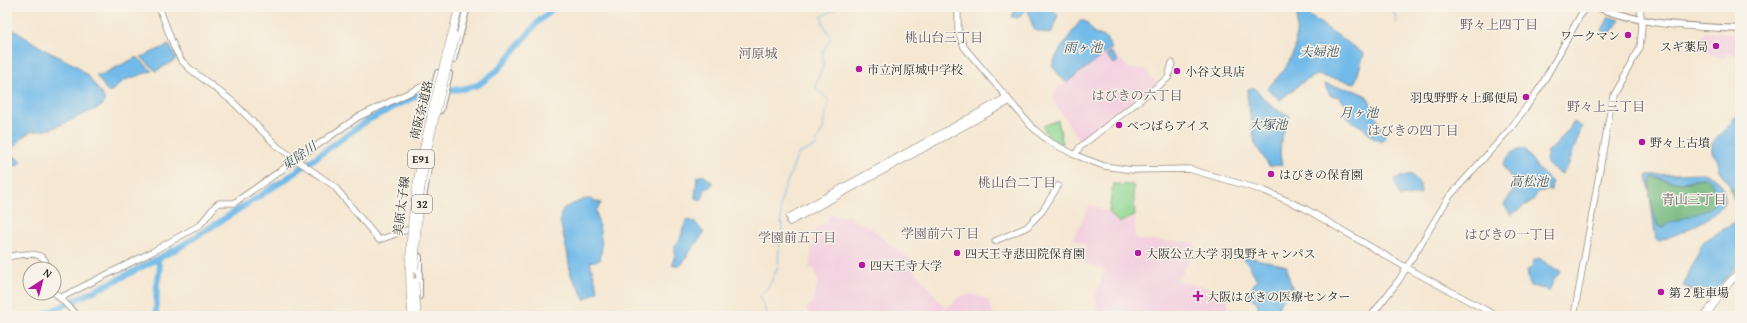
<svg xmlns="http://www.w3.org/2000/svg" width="1747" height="323" font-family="'Gentium Book Plus','Noto Serif JP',serif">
  <rect width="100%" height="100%" fill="#f7f3e8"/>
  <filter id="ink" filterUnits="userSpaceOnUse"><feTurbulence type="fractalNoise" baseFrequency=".025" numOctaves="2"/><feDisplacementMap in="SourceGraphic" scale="8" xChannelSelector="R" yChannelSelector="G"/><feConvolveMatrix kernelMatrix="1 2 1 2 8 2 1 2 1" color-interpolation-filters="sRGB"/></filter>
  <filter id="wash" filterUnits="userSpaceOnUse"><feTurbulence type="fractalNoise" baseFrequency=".012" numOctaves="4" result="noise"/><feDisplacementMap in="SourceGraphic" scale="16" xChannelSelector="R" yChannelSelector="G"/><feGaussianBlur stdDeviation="0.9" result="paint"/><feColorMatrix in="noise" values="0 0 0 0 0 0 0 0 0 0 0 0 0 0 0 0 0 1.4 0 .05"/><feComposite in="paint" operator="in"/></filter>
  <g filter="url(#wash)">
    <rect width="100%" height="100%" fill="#f5e7d1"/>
    <!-- built -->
    <path fill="#f3cfdf" d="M1705,32L1740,34V51L1737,57L1729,52L1724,58H1720L1697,47L1695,45Z
      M1110,49L1129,68L1144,69L1149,71V76L1158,83L1081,143L1053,101L1056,89L1066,83Z
      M1090,204L1109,213L1119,224L1135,218V237L1138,240L1194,242L1195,246L1181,276L1178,277L1176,280L1226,293L1228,299L1227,316H1098V305L1095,297L1105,270L1080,261L1087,245L1073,239Z
      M830,213L837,216H851L854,221L868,226L912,261L913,270L926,283L945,309L961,296L971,294L987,299L994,316H810L806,309L813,302L818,281L814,269H809L813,237L817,227L826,222Z"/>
    <!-- green -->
    <path fill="#8ed894" stroke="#5c8260" d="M1058,120L1063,145C1054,140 1046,137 1043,126Z
      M1113,184L1133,185L1135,216L1119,223L1109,212Z"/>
    <!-- forest -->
    <path fill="#72b87e" stroke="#4e7254" d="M1653,177C1660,179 1673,182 1680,183C1693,184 1714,166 1715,194C1715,201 1713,207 1708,210C1693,219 1676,219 1662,228L1658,226C1655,215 1644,186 1653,177Z
      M1730,188L1740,195V202L1733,199Z"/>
    <!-- water -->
    <path fill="#71bae9" stroke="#4e728a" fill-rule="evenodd" d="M1016,7H1051L1058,15L1051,34L1034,30L1027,8L1018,18L1012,17Z
      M1298,7H1303L1307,14L1364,54L1355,83L1316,75L1304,81L1280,100L1267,89L1285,69L1295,49Z
      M1609,17L1620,20L1608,36L1602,30Z
      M1080,21H1085L1095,34L1105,37L1112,48L1066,83L1052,66L1059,51Z
      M7,26L47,51L77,66L90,78L104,98V103L102,106L51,129L30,132L25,135L13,149L7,145Z
      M169,45L176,57L175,60L156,71L141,57Z
      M1111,52L1118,61L1114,64L1106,55Z
      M137,57L152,71L125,80L109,93L107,91L96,75H101Z
      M1325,84L1353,90L1367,96L1384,133L1385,137L1382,142C1379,141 1374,139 1371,136C1368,134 1365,130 1362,127C1349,120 1345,120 1346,104L1337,96H1331L1326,89Z
      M1251,88H1255C1265,101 1274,110 1290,116C1283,133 1277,146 1282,165L1269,166L1255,144L1247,96L1248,89Z
      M1740,110V194L1731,188L1719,170L1718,161L1712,152V143L1730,124Z
      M1574,122L1582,127L1568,166L1562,174L1548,165L1546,160L1548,151L1558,143Z
      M1524,148L1538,169L1552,182L1551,190L1538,192L1533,200L1511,215L1504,205L1513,191L1515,183L1506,171L1503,164L1511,153Z
      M7,151L21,161L19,165L7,167Z
      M1701,173C1718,175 1725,186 1725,203C1708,223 1683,231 1660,241L1656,240L1647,175ZM1653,177L1681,183L1699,178H1707L1711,181L1715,193L1714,204L1708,210L1671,222L1662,228L1658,226C1655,215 1644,186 1653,177Z
      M1411,174L1420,185L1421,194L1400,197L1394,179Z
      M703,175L713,183L710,187L705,189L702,200L695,198L697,177Z
      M585,199H590L601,203L596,211C599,226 604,244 600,260L590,262L598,291L584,300L579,287L572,278L570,271L568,256L560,221L561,213L564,208Z
      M1740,219V262L1709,298L1683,286L1703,242Z
      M686,220L695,222L704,233L689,253L688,252L686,259L680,266L672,264L675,255V245L680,239Z
      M1243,256L1287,266V272L1293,290L1281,301L1275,316L1259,315L1257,302L1249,296V291L1257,280L1249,265L1243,259Z
      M1539,258L1554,269L1560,270V273L1554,279L1549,292L1545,289L1530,286L1527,270L1532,268L1533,261Z"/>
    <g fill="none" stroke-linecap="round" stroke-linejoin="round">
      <!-- stream -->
      <path stroke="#71bae9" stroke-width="1" d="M1395,7L1393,10L1397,20L1396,23
        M766,316C767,309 760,302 760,295L769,286L778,267L779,247L782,230L780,206L784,190L798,154L816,146V143L823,129L824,120L829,101L816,88V84L823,67V52L831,37L823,24L822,16L839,7"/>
      <!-- river -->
      <path stroke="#71bae9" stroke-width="6" d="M41,316L115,281L180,247L286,179L368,120L420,94L443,90L462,89L478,85L498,70L538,22L555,7
        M156,316L157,284L160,269L157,259"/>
    </g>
  </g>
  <g filter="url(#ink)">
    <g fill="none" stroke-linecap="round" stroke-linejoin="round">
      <defs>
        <path id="secondary" d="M159,7L174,47L181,60L190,69L232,101L278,147L334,186L379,240L415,227
          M958,7V30L964,47L1031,126L1048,141L1075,155L1104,166L1132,170L1189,169L1265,191L1304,208L1407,268L1497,316
          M1075,155L1080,147L1168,78L1172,63
          M789,217L1007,97
          M790,222L1010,101
          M995,241L1027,227L1043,210L1058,186
          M7,257C17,255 38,250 45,260L46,269
          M54,292L78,316
          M60,298L150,253L200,225L216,205L219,203H234L358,117L421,87L434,85
          M1371,316L1399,280L1449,197L1510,129L1527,106L1541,86L1585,7
          M1574,316L1613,95L1640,48L1642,26L1640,7"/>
        <path id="primary" d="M1597,7C1646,26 1689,26 1740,29
          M453,60L467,7
          M440,110L449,74
          M428,114L438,73
          M422,204L429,162
          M419,257V296"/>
        <path id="highway" d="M1705,316L1728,284L1740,271"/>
      </defs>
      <!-- secondary casing -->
      <use href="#secondary" stroke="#90897e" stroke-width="7"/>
      <!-- primary casing -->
      <use href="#primary" stroke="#90897e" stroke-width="8"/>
      <!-- highway casing -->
      <use href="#highway" stroke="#90897e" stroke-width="8"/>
      <!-- secondary -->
      <use href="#secondary" stroke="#fff" stroke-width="5.5"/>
      <!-- primary -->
      <use href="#primary" stroke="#fff" stroke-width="6"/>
      <!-- highway -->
      <use href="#highway" stroke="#fff" stroke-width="7"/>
      <defs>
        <path id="highway-bridge" d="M415,269C416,240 417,211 422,181C430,132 443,84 456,36
          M415,282L417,316
          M412,316C400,210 433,108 459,7"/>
      </defs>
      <!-- highway-bridge casing -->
      <use href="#highway-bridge" stroke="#90897e" stroke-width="8" stroke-linecap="butt"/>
      <!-- highway-bridge -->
      <use href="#highway-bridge" stroke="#fff" stroke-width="7"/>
    </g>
  </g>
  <!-- markers -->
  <g fill="#b5179e" stroke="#f7f3e8" stroke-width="1.5">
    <circle cx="1628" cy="35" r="4"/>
    <circle cx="1716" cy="46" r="4"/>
    <circle cx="859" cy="69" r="4"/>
    <circle cx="1177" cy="71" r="4"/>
    <circle cx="1526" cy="97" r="4"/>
    <circle cx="1119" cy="125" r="4"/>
    <circle cx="1642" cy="142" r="4"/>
    <circle cx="1271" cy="174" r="4"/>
    <circle cx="957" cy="253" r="4"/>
    <circle cx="1138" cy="253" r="4"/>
    <circle cx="862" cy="265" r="4"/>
    <circle cx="1661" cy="292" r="4"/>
    <path d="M1196 290h4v4h4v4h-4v4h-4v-4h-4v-4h4z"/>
  </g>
  <g text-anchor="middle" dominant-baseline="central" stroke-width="3" stroke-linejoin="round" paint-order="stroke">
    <!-- shield labels -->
    <g fill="#f7f3e8" stroke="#686764" stroke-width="1">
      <rect x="408" y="150" width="26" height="18" rx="3"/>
      <rect x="412" y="195" width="20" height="18" rx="3"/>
    </g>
    <g font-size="11" font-weight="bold" fill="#2b2b2b">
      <text x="421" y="159">E91</text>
      <text x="422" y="204">32</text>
    </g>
    <!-- poi labels -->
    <g font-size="12" fill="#2b2b2b" stroke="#f7f3e8" text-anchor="start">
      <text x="1620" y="35" text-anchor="end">ワークマン</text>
      <text x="1708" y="46" text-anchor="end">スギ薬局</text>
      <text x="867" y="69">市立河原城中学校</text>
      <text x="1185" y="71">小谷文具店</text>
      <text x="1518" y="97" text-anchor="end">羽曳野野々上郵便局</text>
      <text x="1127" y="125">べつばらアイス</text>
      <text x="1650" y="142">野々上古墳</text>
      <text x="1279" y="174">はびきの保育園</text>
      <text x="965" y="253">四天王寺悲田院保育園</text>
      <text x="1146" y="253">大阪公立大学 羽曳野キャンパス</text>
      <text x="870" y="265">四天王寺大学</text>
      <text x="1669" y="292">第２駐車場</text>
      <text x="1207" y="296">大阪はびきの医療センター</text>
    </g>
    <!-- street labels -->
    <g font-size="12" fill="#2b2b2b" stroke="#f7f3e8">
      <text transform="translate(421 110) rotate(-76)">南阪奈道路</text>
      <text transform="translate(401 206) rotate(-83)">美原太子線</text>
    </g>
    <!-- neighbourhood labels -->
    <g font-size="13" fill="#675865" stroke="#f7f3e8">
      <text x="1499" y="24">野々上四丁目</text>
      <text x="944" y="37">桃山台三丁目</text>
      <text x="758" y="53">河原城</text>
      <text x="1137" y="95">はびきの六丁目</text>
      <text x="1606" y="106">野々上三丁目</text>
      <text x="1413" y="130">はびきの四丁目</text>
      <text x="1017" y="182">桃山台二丁目</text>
      <text x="1694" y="199">青山三丁目</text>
      <text x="940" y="233">学園前六丁目</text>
      <text x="1510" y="234">はびきの一丁目</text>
      <text x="797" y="237">学園前五丁目</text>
    </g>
    <!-- water labels -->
    <g font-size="13" font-style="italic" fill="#405664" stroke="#f7f3e8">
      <text x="1083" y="47">雨ヶ池</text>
      <text x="1319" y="51">夫婦池</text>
      <text x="1359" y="112">月ヶ池</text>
      <text x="1268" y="124">大塚池</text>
      <text transform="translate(299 156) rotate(-35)">東除川</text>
      <text x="1529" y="181">高松池</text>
    </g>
  </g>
  <!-- margin -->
  <rect width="1747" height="323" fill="none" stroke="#f7f3e8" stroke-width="24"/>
  <!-- north arrow -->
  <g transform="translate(42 281) rotate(36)"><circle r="19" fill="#f7f3e8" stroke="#a5a39c"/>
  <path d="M0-3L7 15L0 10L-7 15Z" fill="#b5179e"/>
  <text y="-6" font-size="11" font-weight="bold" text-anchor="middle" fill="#2b2b2b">N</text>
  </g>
</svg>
